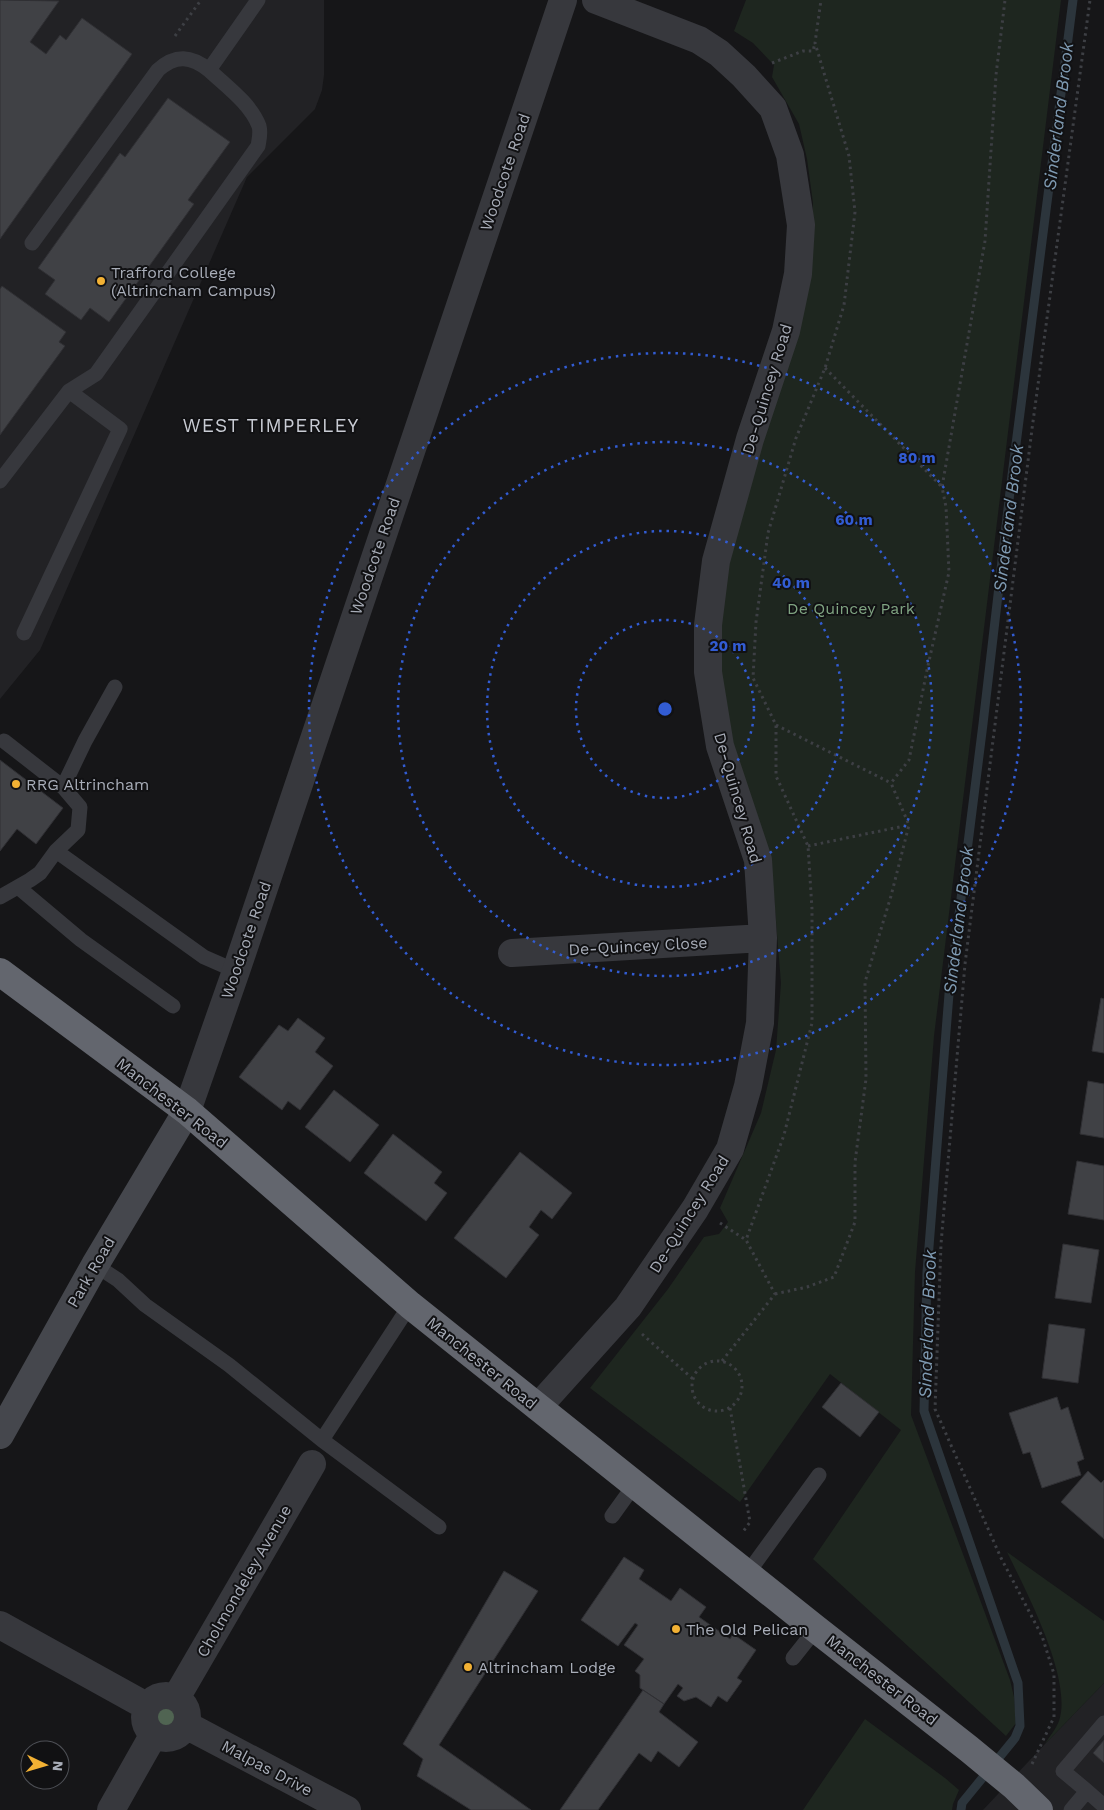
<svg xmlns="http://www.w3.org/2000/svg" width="1104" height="1810" font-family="'Work Sans',sans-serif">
  <rect width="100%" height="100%" fill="#161618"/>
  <!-- built -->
  <path fill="#222225" d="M0,0H324V75L322,90L315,109L247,177L40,650L0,699Z
    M1104,1683V1810H983L1045,1744Z"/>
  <!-- green -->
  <path fill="#1e261f" d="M746,0H1061L934,1036L915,1272L911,1415L1010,1680L1014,1697L1016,1723L1006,1736L813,1559L901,1430L830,1374L740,1502L590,1388L668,1289L704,1237L719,1234L728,1222L720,1208L761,1113L776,1050L781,983L774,897L767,851L728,732L717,667V599L810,260L813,203L807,159L799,124L772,77L774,65L753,43L734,31Z
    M1007,1552L1104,1621V1683L1045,1744C1049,1737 1056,1729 1059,1721C1073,1680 1026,1591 1007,1552Z
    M865,1719L945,1778L959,1790L953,1804L952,1810H803Z"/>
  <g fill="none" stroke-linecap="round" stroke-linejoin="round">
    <!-- stream -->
    <path stroke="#2c353c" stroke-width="9" d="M961,1810L962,1803L1015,1738L1020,1726L1018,1683L924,1411L927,1272L949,994L983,724L1011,483L1073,0"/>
  </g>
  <!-- building -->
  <path fill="#404145" stroke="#303034" d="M0,0L59,1L30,42L46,54L60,35L66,40L82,18L132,54L0,239Z
    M168,98L230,142L188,200L194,204L109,322L90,308L81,320L45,294L55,280L38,268L120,153L125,157Z
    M2,286L66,332L59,342L65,346L0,435V289Z
    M0,760L63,808L36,844L17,829L0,851Z
    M1101,998L1104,999V1053L1092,1051Z
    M298,1018L325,1038L315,1052L333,1066L300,1110L288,1101L282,1110L239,1077L279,1025L288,1031Z
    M1088,1081L1104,1084V1138L1080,1134Z
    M334,1090L379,1125L350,1162L305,1127Z
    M393,1134L442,1172L434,1183L447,1193L426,1221L364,1173Z
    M520,1152L572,1193L552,1219L541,1210L529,1227L539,1235L506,1278L454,1238Z
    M1077,1161L1104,1166V1220L1068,1214Z
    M1063,1244L1099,1250L1091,1303L1055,1298Z
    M1049,1324L1085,1329L1078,1383L1042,1378Z
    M841,1383L879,1412L860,1437L822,1407Z
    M1057,1397L1061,1410L1068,1407L1084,1459L1077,1462L1081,1475L1042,1488L1030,1452L1023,1454L1009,1413Z
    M1088,1471L1101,1483L1104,1480V1539L1061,1502Z
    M624,1557L644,1570L639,1579L671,1601L680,1588L706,1607L699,1617L730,1639L733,1634L756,1650L737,1678L742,1681L727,1702L718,1696L711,1707L696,1697L684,1701L677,1696L683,1688L678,1684L664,1704L640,1688V1675L635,1671L644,1659L624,1645L638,1625L635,1623L618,1646L581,1620Z
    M504,1571L538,1591L439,1745L531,1810H471L417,1776L423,1759L403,1744Z
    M643,1690L664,1704L659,1712L698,1742L679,1767L658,1751L651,1762L639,1753L598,1810H560Z
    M1104,1740V1763L1093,1753Z"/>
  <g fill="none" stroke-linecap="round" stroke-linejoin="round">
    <!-- path -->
    <path stroke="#3d3f44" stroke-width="3" stroke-dasharray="2.5 4" stroke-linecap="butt" d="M175,36L201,0
      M772,63L803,51H813L815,43
      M825,368L942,487
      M776,725L891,783
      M808,846L909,825
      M720,1223L746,1240
      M775,1294L807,1287L834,1277L855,1222V1162L866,1079L865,982L891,896L909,825L891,783L909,760L927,670L949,572L946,507L942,487L985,241L996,75L1005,0
      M642,1334L693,1379
      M692 1386a25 25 0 1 1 50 0a25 25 0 1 1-50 0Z
      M722,1361L775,1294L746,1240L784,1135L812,1023V909L808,846L776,776V725L753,678L756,622L768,533L796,438L825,368L844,305L855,212L849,156L815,43L821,0
      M730,1408L750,1522L742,1533
      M1032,1764L1054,1717V1674L1042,1636L1001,1558L935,1409L941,1244L965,964L1032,429L1090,0"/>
    <!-- lane -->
    <path stroke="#37383d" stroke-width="15" d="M32,243L158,70C176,54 191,56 209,70
      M0,481L69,391L96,374L258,146C259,140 261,133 259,126C251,104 226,86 209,70L258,0
      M24,633L120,429L69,391
      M4,741L63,787
      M56,851L204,957L236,971
      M18,887L81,940L173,1006
      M0,897L30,880L40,873L56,851L78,830L80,807L63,787L85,741L115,687
      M95,1265L118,1280L145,1305L229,1365L322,1440
      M410,1305L322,1440L439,1527
      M612,1516L635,1484
      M747,1574L819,1475
      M793,1658L816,1629
      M1087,1791L1063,1771L1104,1723
      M1071,1810L1087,1791L1104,1806"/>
    <!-- street -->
    <path stroke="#37383d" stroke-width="28" d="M512,953L763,938
      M187,1111L236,971L563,0
      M538,1407L628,1307L695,1209L730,1149L748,1086L760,1023L763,938L758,860L720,746L708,672V625L716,561L750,439L786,331L798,274L801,225L790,155L773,108L744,76L719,53L699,40L596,0
      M0,1625L148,1707
      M145 1717a21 21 0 1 1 42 0a21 21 0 1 1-42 0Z
      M176,1698L312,1464
      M186,1725L347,1810
      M111,1810L154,1734"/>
    <!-- secondary -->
    <path stroke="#45474d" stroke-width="28" d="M0,1435L95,1265L187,1111"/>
    <!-- highway -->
    <path stroke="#63666e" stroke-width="28" d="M0,972L187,1111L410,1305L816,1629L969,1749L1014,1786L1039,1810"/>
  </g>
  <!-- trees -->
  <circle fill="#506452" cx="166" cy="1717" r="8"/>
  <!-- distance rings -->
  <g fill="none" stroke="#325cd3" stroke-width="2.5" stroke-dasharray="2.5 5">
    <circle cx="665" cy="709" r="89"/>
    <circle cx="665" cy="709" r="178"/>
    <circle cx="665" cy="709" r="267"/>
    <circle cx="665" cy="709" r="356"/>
  </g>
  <!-- markers -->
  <g fill="#f2b134" stroke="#111113" stroke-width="2">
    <circle cx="101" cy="281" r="5"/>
    <circle cx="16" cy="784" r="5"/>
    <circle cx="676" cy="1629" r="5"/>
    <circle cx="468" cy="1667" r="5"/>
  </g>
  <g text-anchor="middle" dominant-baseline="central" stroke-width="4" stroke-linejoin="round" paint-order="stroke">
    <!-- street labels -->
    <g font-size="16" fill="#a8adb8" stroke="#111113">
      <text transform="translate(505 172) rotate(-71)">Woodcote Road</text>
      <text transform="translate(767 389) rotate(-73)">De-Quincey Road</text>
      <text transform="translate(375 556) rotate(-71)">Woodcote Road</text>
      <text transform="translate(738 798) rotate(74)">De-Quincey Road</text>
      <text transform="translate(246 940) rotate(-71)">Woodcote Road</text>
      <text transform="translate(638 946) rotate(-3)">De-Quincey Close</text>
      <text transform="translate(172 1103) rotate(38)">Manchester Road</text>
      <text transform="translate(689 1214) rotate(-58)">De-Quincey Road</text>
      <text transform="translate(91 1272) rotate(-60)">Park Road</text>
      <text transform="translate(482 1363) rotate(39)">Manchester Road</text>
      <text transform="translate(244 1581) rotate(-60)">Cholmondeley Avenue</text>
      <text transform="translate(882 1680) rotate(38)">Manchester Road</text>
      <text transform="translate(267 1768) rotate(28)">Malpas Drive</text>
    </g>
    <!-- poi labels -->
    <g font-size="16" fill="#a8adb8" stroke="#111113" text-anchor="start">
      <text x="111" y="272">Trafford College<tspan x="111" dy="18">(Altrincham Campus)</tspan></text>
      <text x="26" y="784">RRG Altrincham</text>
      <text x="686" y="1629">The Old Pelican</text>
      <text x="478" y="1667">Altrincham Lodge</text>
    </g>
    <!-- park labels -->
    <g font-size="16" fill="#7fa381" stroke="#111113">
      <text x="851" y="608">De Quincey Park</text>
    </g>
    <!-- water labels -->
    <g font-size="18" font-style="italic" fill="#7f9bb3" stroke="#111113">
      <text transform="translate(1058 116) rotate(-83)">Sinderland Brook</text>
      <text transform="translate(1008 518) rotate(-83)">Sinderland Brook</text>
      <text transform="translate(958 920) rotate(-83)">Sinderland Brook</text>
      <text transform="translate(927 1324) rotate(-88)">Sinderland Brook</text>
    </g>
    <!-- quarter labels -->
    <g font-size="19" letter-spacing="1" fill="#c9ccd4" stroke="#111113">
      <text x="271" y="425">WEST TIMPERLEY</text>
    </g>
  </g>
  <circle cx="665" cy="709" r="8" fill="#325cd3" stroke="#111113" stroke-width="2.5"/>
  <g font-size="15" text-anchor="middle" font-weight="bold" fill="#325cd3" stroke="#111113" stroke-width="4" stroke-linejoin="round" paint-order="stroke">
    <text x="917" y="463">80 m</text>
    <text x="854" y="525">60 m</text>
    <text x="791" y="588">40 m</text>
    <text x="728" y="651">20 m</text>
  </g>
  <!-- north arrow -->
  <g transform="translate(45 1765) rotate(95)"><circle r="24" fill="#111113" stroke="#4d4f55"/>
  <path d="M0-4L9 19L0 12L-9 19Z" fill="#f2b134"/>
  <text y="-8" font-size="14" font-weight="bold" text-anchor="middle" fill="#a8adb8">N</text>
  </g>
</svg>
